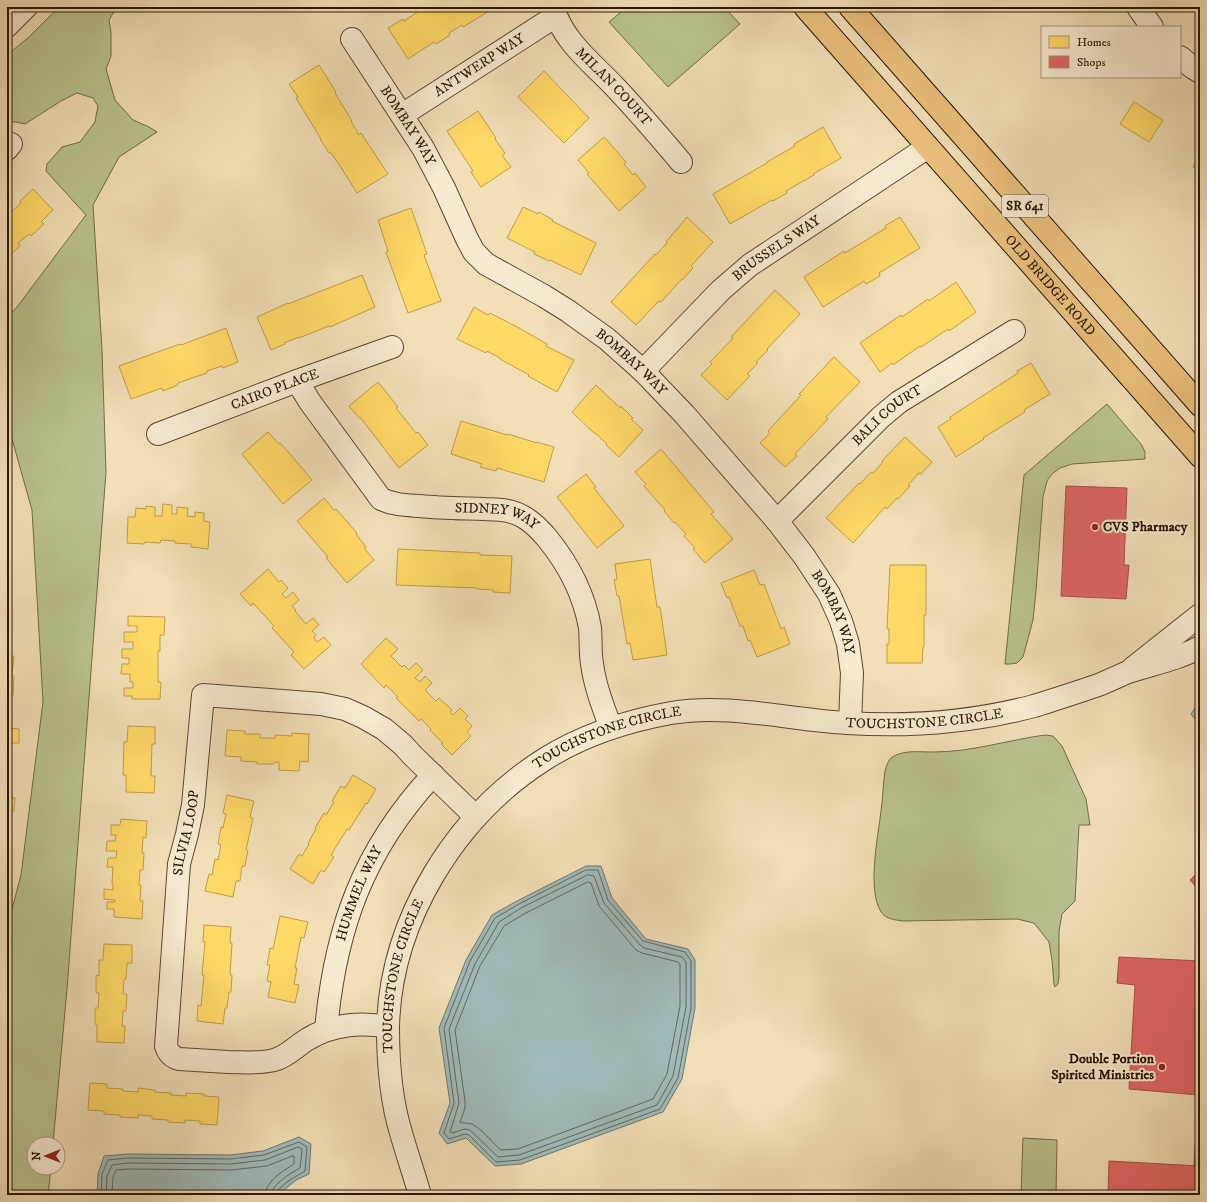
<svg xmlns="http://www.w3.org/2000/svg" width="1207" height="1202" font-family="'IM FELL DW Pica',serif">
  <rect width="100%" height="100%" fill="#f2dfb7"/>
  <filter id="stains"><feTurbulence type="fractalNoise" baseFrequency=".005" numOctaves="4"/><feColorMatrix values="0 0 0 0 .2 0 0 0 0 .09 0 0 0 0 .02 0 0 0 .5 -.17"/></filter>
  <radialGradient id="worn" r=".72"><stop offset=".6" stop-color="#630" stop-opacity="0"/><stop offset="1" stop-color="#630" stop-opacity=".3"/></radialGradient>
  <!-- green -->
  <path fill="#b9c28f" stroke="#716c48" d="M59,7H117L109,20L111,32V56L106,69L115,100L133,120L149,127L157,132L119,157L93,205L102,350L106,472L67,989L53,1144H34V1168H51L48,1195H7V928L21,875L43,702L32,510L12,439L7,437V317L17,307L86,215L46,171L47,164L62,147L80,142L95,122L98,106L93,98L77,93L61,101L25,124L16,122H7V55L29,37Z
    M627,7H724L740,24L668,87L609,22Z
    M1107,404L1141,444L1145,452V459L1072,464L1060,468L1052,474L1047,481L1043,497L1036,591L1033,620L1023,657L1017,663L1010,664H1005L1024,475Z
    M1045,735L1053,736L1062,746L1086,799L1090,825H1079L1075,901L1062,914L1059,931V976L1058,984L1055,987L1054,984L1052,960L1049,942L1034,923L1017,919L903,921C895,920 886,919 881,912C867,890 878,836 881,811C883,798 883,784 885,771C887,765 888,759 894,756C905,750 921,752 933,752C972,752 1008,740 1045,735Z
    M1023,1138L1057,1140L1056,1195H1021Z"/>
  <!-- water -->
  <path fill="#a0baba" stroke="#707870" d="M1200,701V725L1191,714Z
    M586,866H601L612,898L646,939L688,949L695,960V1008L682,1079L663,1112L521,1164L495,1166L466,1138L447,1144L439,1133L450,1103L439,1028L466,960L492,915L517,901Z
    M299,1137L311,1144L309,1174L296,1180L278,1195H97L98,1174L104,1156L128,1154L230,1155L263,1151Z"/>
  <!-- homes -->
  <path fill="#ffd966" stroke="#bf9e47" d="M425,7H496L463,27L462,25L449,33L450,35L436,44L434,42L408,59L388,28L403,19L404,21Z
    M319,65L336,92L335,93L352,121H351L359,135L361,133L388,174L357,193L340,166L331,153H329L320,139H321L296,98L298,97L289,84Z
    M544,71L589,118L564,143L518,97Z
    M1134,102L1163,120L1149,142L1120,124Z
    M478,111L496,138L495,139L505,153L502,155L511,167L481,187L471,172L473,171L447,131Z
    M823,127L841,158L813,174L814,175L786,191L787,193L773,201L772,200L730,224L713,194L767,163V162L795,146L794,144Z
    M604,137L626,162L624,164L633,175L635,173L646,187L619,211L587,174L589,173L578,160Z
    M1200,150V170L1193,167Z
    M33,189L53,210L41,222L44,224L31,236L29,234L18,243L20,246L8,257L7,216L21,203L20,201Z
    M523,207L538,214L539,212L553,220L552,221L596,243L581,275L550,260L549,261L534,254L535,252L507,238Z
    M411,208L427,254L424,255L441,301L408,313L386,252L388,251L378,220Z
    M687,217L713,242L691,266L693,268L683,279H682L661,302L659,301L636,325L611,302L655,254L656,255L667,243L666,242Z
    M900,217L920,248L879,273L880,276L866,284L864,281L823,307L804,277L844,251L845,253L886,228L885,226Z
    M362,275L375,307L330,327L329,326L299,338V337L284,343L285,344L271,350L257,317L288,303V304Z
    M956,282L976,312L949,331L948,329L921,347L920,346L893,365L892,363L880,372L860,343L901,315L902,317L928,299L929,301Z
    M775,290L800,314L767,349L768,350L756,362L758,363L747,374L750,376L727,400L701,375L712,364L710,362L733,338L731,337Z
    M474,307L488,315L490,313L519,328L547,344L546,346L574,360L557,392L528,376L529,375L500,359V358L487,351L486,353L457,339Z
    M226,328L238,362L223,368L222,366L207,371V373L178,383V385L163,391L162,388L131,399L119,366L180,344L181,345Z
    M834,357L860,382L826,417L828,419L795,454L797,456L785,467L760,443L770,433L768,431L801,395L799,394Z
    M1031,363L1050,394L1024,410L1025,412L983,438L984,439L956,457L938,427L951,419L950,417L1018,373L1017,371Z
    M378,382L398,407L396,408L416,433L418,432L428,445L399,468L360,417L359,418L349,406Z
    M596,385L620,408L621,406L633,418L631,419L643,430L619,457L606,445L607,444L595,433H594L572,412Z
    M461,421L507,435L508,434L537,443V442L554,447L544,482L497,468L496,471L480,467L482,464L451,454Z
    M268,432L279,444L280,443L291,455L312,480L283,504L242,454Z
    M905,437L932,462L921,474L919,473L908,485L910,486L898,499L897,498L887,509L885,507L853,543L826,518L859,483L860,484L871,472L873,473L883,462L882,461Z
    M661,449L714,512L711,514L733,539L705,563L693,549L695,548L684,536L686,534L675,522L674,523L664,511L665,510L644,486L646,484L635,472Z
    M586,474L596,487L594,488L624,526L597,548L557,497Z
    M324,498L334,510L336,509L357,533L356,534L366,547L364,548L374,560L347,583L326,558L328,557L297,521Z
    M163,504L172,505V514H177V507L188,508L187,516L195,517V512L204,513V521L210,522L208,549L191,547V544L175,543V541L161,540L160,543L145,542L144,544L127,543L128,517H135L136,508L146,509V506L155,507V516H162Z
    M398,549L480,553V555L512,556L510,593L493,592V590L477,589V588L396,585Z
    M650,559L657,607H660L667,655L633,660L630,643L627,644L619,596H617L614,580L617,579L615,564Z
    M890,565H926V615H924V647H923L922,663H887V644H889V629H887Z
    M268,569L279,582L281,580L288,588L282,594L286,598L293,592L299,600L292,606L296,610L295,611L306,624L313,618L319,625L312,631L316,635L314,638L317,642L324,637L331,645L304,669L291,655L294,652L272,628L274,626L253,603L251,606L240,594Z
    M754,570L760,585L764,584L781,629L784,627L790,644L757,657L750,640L748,641L743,626H740L729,597L727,598L721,583Z
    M128,616L165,617L164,635H160V651H158V682H161L160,699H132V696H124V688H133V682H130V674H121L122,664H129V658H122V649H133V642H124V632H137V626H128Z
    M386,638L398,649L391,656L402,667L404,665L409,670L416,663L423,670L415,678L420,682L425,676L432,683L425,690L436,701L439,698L452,710L450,712L453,715L460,708L468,716L465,719L472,726L467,732L471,736L452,755L441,744L443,743L430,730L431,729L421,719L419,721L396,698L398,697L386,685L384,688L361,664Z
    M7,656H14L12,676H14L13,695H7Z
    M7,713H9V728L19,729V743H8V761H7Z
    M128,726L155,727V744H152L151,776H155L154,793L126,792V775H123L124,742H127Z
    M227,730L245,731V734H260V738H275V735L292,736V733L309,734L308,762L300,761L299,771L279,770V762H275L274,764H257V762L241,761V757L225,756Z
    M353,775L376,789L367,804L366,803L349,830L347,829L331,855L334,857L324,872L321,870L313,884L290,869L299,854L302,856L309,844L308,843L316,829L315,828L324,813L326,815L334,802L332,801L341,786L345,788Z
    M227,795L254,801L250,817L253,818L246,850H248L245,866H242L240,881H236L233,897L205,891L209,874L212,875L215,859L218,860L221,845L218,844L221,827L223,828L226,814L223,813Z
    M7,797L15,798L14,811H7Z
    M121,819L147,821L146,838L143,837L142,853H144L143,870H140L139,885H141L140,901H143L142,919L114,917V909H107V902H115V900L104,899V889L113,890V884H112L113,867H107L108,858H116L117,851H106L107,841H115L116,835H111V825H120Z
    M7,850L12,851L9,867H7Z
    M280,916L308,922L304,938L301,937L295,968H297L294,984L299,985L295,1003L268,997L271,982L267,981L270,965H267L270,948L273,949Z
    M204,925L231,927L230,943H232L230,975H232L231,992H229L227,1008H225L223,1024L197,1021L198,1005L201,1006L204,975H202L205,942H203Z
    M104,944L132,945V963H127L126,979H124L123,994H127L126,1011H123L122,1026H125L124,1043L97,1042V1025L95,1024V1008H98L99,993H96V975L99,976V960H103Z
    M90,1083L107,1084V1088L123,1089V1091L138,1092V1088L155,1090V1092L171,1093V1095L186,1096V1093L204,1094V1096L219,1097L217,1125L200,1124V1121L185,1120V1123L168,1122V1120L152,1119V1116L138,1115V1118L120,1117V1115L104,1114V1111L88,1110Z"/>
  <!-- shops -->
  <path fill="#e06666" stroke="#a94e47" d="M1066,486L1127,488L1124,565H1129L1126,599L1061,596Z
    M1200,870V891L1190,880Z
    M1119,957L1200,961V1166H1194L1198,1095L1129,1089L1135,985L1117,983Z
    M1109,1161L1200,1166V1195H1108Z"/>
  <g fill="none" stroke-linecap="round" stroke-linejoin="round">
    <!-- shore -->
    <path stroke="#64685d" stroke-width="1" d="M586,870H598L608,900L643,941L685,952L691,961V1008L678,1078L660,1109L520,1160L496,1162L469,1135L465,1134L449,1139L444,1133L454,1103L444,1028L470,961L495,918L519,904Z
      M588,875L594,876L604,903L640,945L644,948L682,957L686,962V1007L673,1076L657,1105L519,1155L498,1157L470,1130L465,1129L452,1133L450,1132L459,1103L449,1029L475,964L499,922L521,908Z
      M588,882L591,883L599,906L636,950L642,953L678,962L680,964V1006L667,1074L653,1099L518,1149L501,1150C492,1143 485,1132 475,1126C470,1122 464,1124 460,1122L465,1108V1101L455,1030L480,966L504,926L524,914Z
      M101,1195L102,1174L108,1160L128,1158L230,1159L264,1155L299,1142L307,1147L305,1171C297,1176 278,1185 276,1195
      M106,1195L107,1176L112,1165L128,1163L231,1164L265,1160L298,1147L301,1148L302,1150L300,1168C291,1173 272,1184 271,1195
      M112,1195L113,1177L116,1170L129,1169L231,1170L267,1166L292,1156H294V1164C283,1171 266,1181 265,1195"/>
    <defs>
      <g id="minor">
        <path id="s1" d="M553,7C563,41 591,62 614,86C637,110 659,136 681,162"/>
        <path d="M1138,7L1152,27"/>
        <path d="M7,26L26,7"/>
        <path id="s2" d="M352,39L423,148L444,188L467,239L474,252L486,264L544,296L568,311L607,339L643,371L685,415L777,521L804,556L829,594L841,621L848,644L852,673L850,723"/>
        <path d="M1180,57L1192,67L1200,72"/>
        <path id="s3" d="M402,115L556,16"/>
        <path d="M7,149L11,144"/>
        <path id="s4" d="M643,371L721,290L750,265L928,147"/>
        <path id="s5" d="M297,381L310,402L381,499C394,505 406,505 420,506C447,509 475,508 502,510C522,512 535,524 547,538C569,565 584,593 590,628C591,640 590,652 592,664C595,686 603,707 611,728"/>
        <path id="s6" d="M158,434L297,381L392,347"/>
        <path id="s7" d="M777,521L881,417L899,402L1014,331"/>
        <path d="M1133,668L1200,615"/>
        <path id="s8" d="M388,1027C362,1022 332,1024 308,1039C296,1046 288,1056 274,1060C259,1064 244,1062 228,1062C212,1061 196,1060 179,1059C172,1057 168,1053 166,1046L179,864L187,834L193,805L203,695L321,704L345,709L363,717L384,729L403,745L413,756L476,817"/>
        <path id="s9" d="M326,1030C335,929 363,850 433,775"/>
        <path id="s10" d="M420,1195C414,1174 407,1154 401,1133C391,1100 388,1063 388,1028C390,921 455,816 545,759C583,735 627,721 671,713C730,703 788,720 847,723C909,727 973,722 1034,706C1056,699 1079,692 1101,684C1110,680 1119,676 1128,672C1152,664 1177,660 1200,647"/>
      </g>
      <g id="major">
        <path id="s11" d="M805,7L1200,456"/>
        <path d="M850,7L1200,405"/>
      </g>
    </defs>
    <!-- minor casing -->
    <use href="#minor" stroke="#5b482e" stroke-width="24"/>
    <!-- major casing -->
    <use href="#major" stroke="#291600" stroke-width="24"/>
    <!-- minor -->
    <use href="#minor" stroke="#f7ead0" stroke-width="22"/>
    <!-- major -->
    <use href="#major" stroke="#e9c07c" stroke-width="22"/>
  </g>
  <!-- markers -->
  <g fill="#8f2418" stroke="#f7ead0" stroke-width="1.5">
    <circle cx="1095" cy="527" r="4"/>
    <circle cx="1162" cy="1067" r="4"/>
  </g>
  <g text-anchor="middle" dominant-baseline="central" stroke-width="4" stroke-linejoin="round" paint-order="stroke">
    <!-- shield labels -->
    <rect fill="#f7ead0" stroke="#67563e" stroke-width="1" x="1002" y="195" width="46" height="22" rx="3"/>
    <g font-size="13" font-weight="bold" fill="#291600">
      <text x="1025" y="206">SR 641</text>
    </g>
    <!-- street labels -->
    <g font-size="14" fill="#291600" stroke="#f7ead0">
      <text stroke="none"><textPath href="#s3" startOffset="92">ANTWERP WAY</textPath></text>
      <text stroke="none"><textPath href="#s1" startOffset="101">MILAN COURT</textPath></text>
      <text stroke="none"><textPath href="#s2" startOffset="103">BOMBAY WAY</textPath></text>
      <text stroke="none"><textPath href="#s4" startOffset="182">BRUSSELS WAY</textPath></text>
      <text stroke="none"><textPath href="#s11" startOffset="371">OLD BRIDGE ROAD</textPath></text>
      <text stroke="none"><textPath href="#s2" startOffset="439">BOMBAY WAY</textPath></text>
      <text stroke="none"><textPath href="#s6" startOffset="125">CAIRO PLACE</textPath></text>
      <text stroke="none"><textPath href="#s7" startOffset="153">BALI COURT</textPath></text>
      <text stroke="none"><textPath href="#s5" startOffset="263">SIDNEY WAY</textPath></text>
      <text stroke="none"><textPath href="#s2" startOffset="763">BOMBAY WAY</textPath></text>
      <text stroke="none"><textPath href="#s10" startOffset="884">TOUCHSTONE CIRCLE</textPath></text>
      <text stroke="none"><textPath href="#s10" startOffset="561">TOUCHSTONE CIRCLE</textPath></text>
      <text stroke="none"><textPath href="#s8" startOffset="452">SILVIA LOOP</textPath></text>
      <text stroke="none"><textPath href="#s9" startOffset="141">HUMMEL WAY</textPath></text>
      <text stroke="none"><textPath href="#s10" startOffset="225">TOUCHSTONE CIRCLE</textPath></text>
    </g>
    <!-- poi labels -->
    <g font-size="14" font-weight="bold" fill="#291600" stroke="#f7ead0" text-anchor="start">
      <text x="1103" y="527">CVS Pharmacy</text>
      <text x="1154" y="1059" text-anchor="end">Double Portion<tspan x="1154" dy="16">Spirited Ministries</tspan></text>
    </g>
  </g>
  <!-- margin -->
  <rect width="1207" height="1202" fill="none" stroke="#f2dfb7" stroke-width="24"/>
  <rect x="8" y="8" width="1191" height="1186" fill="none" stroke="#291600" stroke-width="2"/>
  <rect x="12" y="12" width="1183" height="1178" fill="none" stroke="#291600"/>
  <!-- legend -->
  <rect x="1041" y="26" width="140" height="52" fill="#f7ead0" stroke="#a5957d"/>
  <rect x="1049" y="36" width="20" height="12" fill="#ffd966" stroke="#a5957d"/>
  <text x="1077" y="46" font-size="12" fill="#291600">Homes</text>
  <rect x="1049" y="56" width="20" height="12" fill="#e06666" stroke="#a5957d"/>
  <text x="1077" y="66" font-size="12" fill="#291600">Shops</text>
  <!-- north arrow -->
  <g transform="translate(46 1156) rotate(270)"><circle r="19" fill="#f7ead0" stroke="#a5957d"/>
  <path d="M0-3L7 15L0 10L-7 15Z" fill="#8f2418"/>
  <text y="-6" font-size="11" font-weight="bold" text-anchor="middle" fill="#291600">N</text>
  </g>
  <rect width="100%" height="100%" filter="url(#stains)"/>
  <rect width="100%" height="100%" fill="url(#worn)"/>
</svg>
